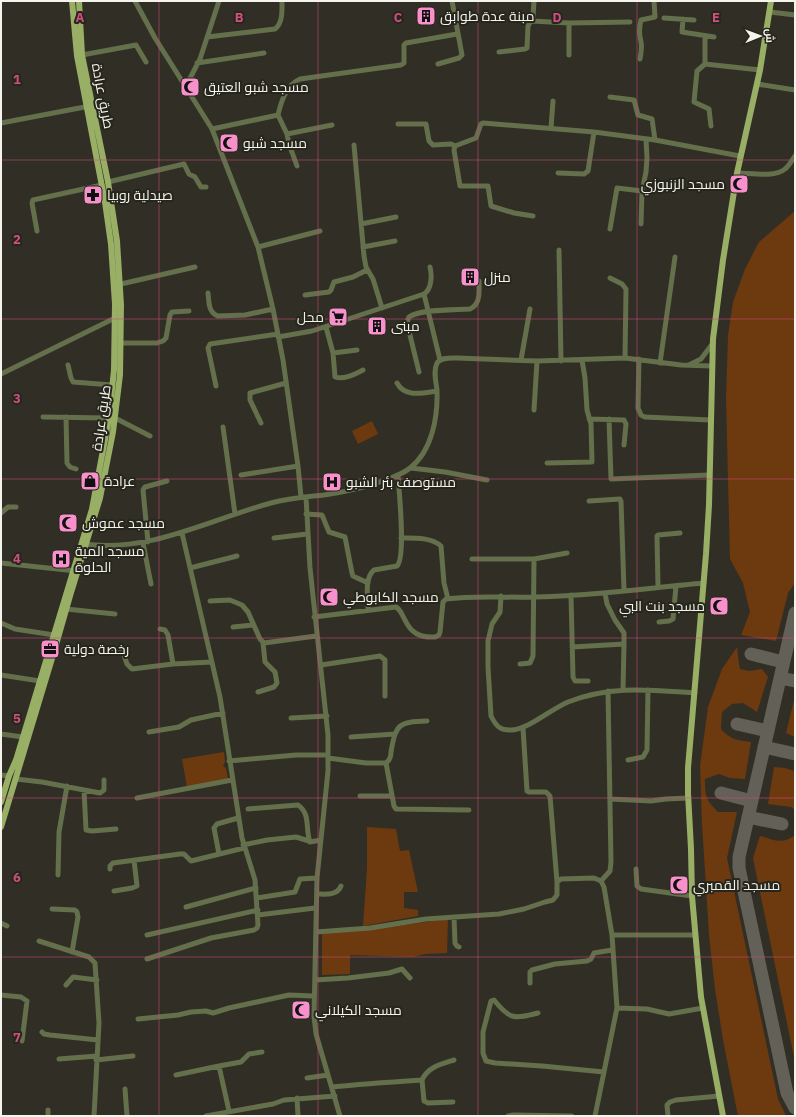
<svg xmlns="http://www.w3.org/2000/svg" width="796" height="1117" font-family="'IBM Plex Sans',Cairo,sans-serif">
  <rect width="100%" height="100%" fill="#312f25"/>
  <!-- green -->
  <path fill="#6d390e" d="M795,211V583L788,593L776,641L741,635L750,612L743,583L730,559L726,399L728,335L733,302L745,269L759,242Z
    M372,421L378,434L358,444L352,431Z
    M737,647C738,655 738,661 740,669L749,671L762,669L768,677L757,712L743,703L732,704L722,712L721,729C731,740 737,740 751,742L745,779L730,778L719,774L705,779C705,796 706,800 718,812H737L727,858L778,1099L786,1116H738L723,1040L715,989L709,935L702,824L700,766L708,707L722,669Z
    M795,696V737L786,733Z
    M224,752L225,762L223,766L226,768L228,779L187,787L182,759Z
    M774,767L785,768L795,771V810L791,807L768,804Z
    M367,827L396,829L400,851L409,850L418,892H404V908L418,910V916L363,926L367,869Z
    M795,835V1062L753,858L760,836C774,840 782,845 795,835Z
    M448,919L447,953L425,954L413,957L350,955V974L322,975V931L389,927Z"/>
  <g fill="none" stroke-linecap="round" stroke-linejoin="round">
    <!-- taxiway -->
    <path stroke="#626057" stroke-width="13" d="M795,613L739,857V868L787,1093L795,1108
      M751,654L783,662
      M780,678L795,681
      M737,724L768,731
      M764,747L795,754
      M721,793L752,801
      M748,817L782,824"/>
    <!-- minor -->
    <path stroke="#646f4c" stroke-width="5" d="M135,1L155,38L212,129L258,247L273,309L283,360L298,466L301,497
      M770,12L795,15
      M664,18L694,20
      M683,19L682,32L714,37
      M532,21L569,23V55
      M569,23L630,22
      M207,37L275,29C283,23 282,10 282,1
      M499,52L525,49L527,48L528,26L533,17L534,1
      M82,55L136,45L146,62
      M640,59C641,54 642,47 641,42C639,35 639,28 641,20L655,17L654,1
      M197,63L264,53
      M438,64L459,58L462,55L452,1
      M705,64V36
      M757,84L795,90
      M186,86L200,59L219,1
      M610,97L634,100L638,115L652,119L655,140
      M278,115C281,102 286,85 300,79L401,65L404,63V45L406,43L457,34
      M1,123L90,106
      M398,124H426L429,141L433,145L451,144L455,146L476,138L481,124L483,123L594,132L655,140L740,156
      M711,126L709,109L694,102L697,71L705,64L760,70
      M551,128L553,101
      M212,129L278,115L287,134L289,144L297,166
      M287,134L332,125
      M354,145L364,256L366,267L373,279L382,308
      M455,146L454,150L460,186H488L491,206L514,213L533,216
      M558,173L584,174L588,171L594,132
      M737,173C750,173 775,178 785,169C789,166 792,160 795,156
      M108,182L184,164L189,174L195,177L201,187H206
      M361,224L396,217
      M641,224L642,191L646,172L647,158L646,139
      M610,229L617,188L642,191
      M37,231L32,203L33,200L102,185
      M258,247L320,231
      M363,247L395,241
      M559,250L561,361
      M610,278L622,284L626,289L625,358
      M121,284L195,267
      M208,293C209,301 208,313 218,316L245,315L273,309
      M424,294C432,289 432,275 430,267
      M305,295L329,292L331,290L334,282L353,277L367,270
      M326,327L333,353L335,377C344,380 355,374 363,370
      M278,337L312,331L424,294L440,360
      M121,343H157L163,341L166,338L170,315L172,312L189,311
      M333,353L357,350
      M639,359L638,408L641,415L645,417L710,420
      M521,360L530,309
      M660,363L675,257
      M68,365L71,378L73,382L112,385
      M689,365L701,359L713,343
      M419,372L408,327L407,322L409,317C420,309 456,310 470,309C481,304 479,291 479,281
      M1,374L115,318
      M397,383C405,398 423,393 437,391
      M216,386L208,348L210,344L278,334
      M534,410L537,361
      M43,417L109,418
      M66,417L67,463L70,467L76,469
      M115,418L150,436
      M589,419L624,420L626,424L624,445
      M609,419L611,479L709,475
      M261,423L250,400V393L286,383
      M223,427L235,514
      M547,463L592,462L591,424L587,410L585,378L582,360
      M411,468L445,472L487,480
      M241,475L298,466
      M306,497L310,568L328,735V771L317,878L314,1016L316,1034L340,1116
      M589,501L620,499L621,501L624,590
      M1,513L8,507H16
      M306,514L322,515L329,532L345,537L352,573L353,576L368,583
      M274,538L307,534
      M401,538C414,538 431,537 441,546L444,583L448,599
      M148,542L143,490L145,487L167,481
      M143,543L151,584
      M83,544C151,553 208,520 271,503C289,498 306,497 324,495C345,492 364,488 383,481C393,477 403,474 410,468C432,451 438,417 437,390C436,382 433,371 437,363C441,357 451,358 457,358L537,361L625,358L681,365L712,366
      M472,559H534L533,656L530,663L520,664
      M534,559L567,553
      M1,563L76,571
      M190,568L237,556
      M658,587L657,536L658,535L680,533
      M605,593L607,604L615,620L624,633V644
      M571,595L573,677L575,681H588
      M501,596L500,612L492,624L488,641V667L491,716C496,726 500,731 512,730C529,729 551,709 568,702C611,685 650,690 695,693
      M210,601L230,600L242,605L248,612L260,639L264,643L316,636
      M66,609L115,614
      M368,610C368,598 364,578 374,570L397,566C406,557 399,491 398,475
      M314,617L396,607C401,610 402,615 405,620C411,633 420,638 435,637L439,635L440,632L443,602L446,599C476,595 505,598 534,597C591,596 648,588 704,583
      M659,622L669,621L673,619L676,586
      M1,623L15,629L54,635
      M233,627L253,625
      M160,629L165,630L168,635L173,664L212,662
      M572,647L624,644L623,690
      M112,651H121L123,652L127,664L132,669L173,664
      M321,665L380,656L385,660V696
      M1,675L40,681
      M258,692L274,687L277,683L275,672L265,662L263,643
      M291,718L327,716
      M523,728L527,791L529,792H546L550,796L557,882
      M149,732L179,727L191,720L223,713
      M1,734L23,737
      M351,737L395,734
      M328,758L366,763H386L394,806L396,809L469,810
      M628,760L643,757L647,750L648,690
      M229,761L296,755H328
      M386,763C390,760 391,756 391,752C396,723 399,722 427,721
      M1,775L9,776
      M16,779L42,782L100,793L104,790V780
      M84,790L86,830L92,831L116,829
      M360,796H392
      M137,798L232,780
      M610,799L651,801L666,799L688,798
      M248,809L298,805C311,814 305,829 310,842L321,840
      M243,845L267,840L296,837L309,841
      M219,854L214,828L217,824L238,818
      M110,869V866L113,863L180,854H184L191,861L244,848
      M636,869L637,886L641,889L692,896
      M58,875L59,832L67,786
      M601,881L610,871L611,862L608,691
      M114,891L132,888L137,886L134,860
      M317,894C325,894 337,896 341,886
      M257,898L295,892L300,879L317,878
      M186,907L256,888
      M52,909L75,910L77,912L78,917L72,952
      M258,915L315,908
      M454,917L455,943L457,946L459,947
      M1,923L7,926
      M316,932L370,928L426,919L499,914L524,909L545,902L553,900L557,895V882L561,879L594,878L601,881L604,887L612,935L617,1008L595,1116
      M147,935L258,910
      M612,935H695
      M39,941L89,957L95,963L99,1023L94,1116
      M147,959L211,938L254,930L257,928L258,925L255,880L242,838L220,697L182,533
      M315,980L348,978L389,973L402,969L410,978
      M530,983V972L532,970L555,964L587,961L591,959L594,953L612,950
      M66,985L73,977L97,980
      M1,995L21,997L27,1001L22,1041
      M617,1008L647,1009L669,1014L703,1008
      M538,1013C514,1019 510,1020 494,1000L491,1001L483,1032V1053L486,1061L495,1063L542,1066L604,1072
      M138,1019L178,1015L191,1012L206,1011L213,1013L229,1008L289,995L313,996
      M42,1032L44,1034L50,1035L98,1040
      M59,1059L97,1056
      M96,1060L133,1056
      M219,1066L241,1062L249,1054L262,1052
      M176,1075L219,1066L229,1111
      M307,1078L328,1075
      M422,1080C428,1067 441,1064 454,1060
      M332,1087C362,1084 392,1082 422,1080L424,1101L428,1103L453,1102
      M125,1089L127,1116
      M297,1098L298,1116
      M48,1110V1116
      M206,1116L273,1104L284,1100L335,1096
      M508,1116L513,1115L572,1116
      M668,1116L667,1105L670,1102L676,1100L719,1096"/>
    <!-- major -->
    <path stroke="#98af65" stroke-width="6" d="M1,802L9,776L16,760L92,509L109,418L114,370L115,304L111,244L105,202L77,56L72,1
      M1,827L54,652L70,596L100,498L113,432L120,375L121,305L117,241L108,182L82,55L79,1
      M723,1116L701,997L692,896L691,849L688,793V768L706,554L709,505L713,339L723,260L737,173L760,70L771,1"/>
  </g>
  <!-- grid -->
  <path fill="none" stroke="#ce4f80" stroke-width="1" stroke-opacity="0.55" d="M159,1V1116M318,1V1116M478,1V1116M637,1V1116M1,160H795M1,319H795M1,479H795M1,638H795M1,798H795M1,957H795"/>
  <!-- icons -->
  <defs>
    <symbol id="building-square" viewBox="-11 -11 22 22"><rect x="-9" y="-9" width="18" height="18" rx="4" fill="#f890cb" stroke="#27261c"/><path d="M-4-6H4V6H1V3H-1V6H-4ZM-2.5-4.3h1.7v1.8h-1.7ZM.8-4.3h1.7v1.8H.8ZM-2.5-1h1.7V.8h-1.7ZM.8-1h1.7V.8H.8Z" fill="#111"/></symbol>
    <symbol id="mosque-square" viewBox="-11 -11 22 22"><rect x="-9" y="-9" width="18" height="18" rx="4" fill="#f890cb" stroke="#27261c"/><path d="M3.5-4.9A6 6 0 1 0 3.5 4.9A5 5 0 1 1 3.5-4.9Z" fill="#111"/></symbol>
    <symbol id="pharmacy-square" viewBox="-11 -11 22 22"><rect x="-9" y="-9" width="18" height="18" rx="4" fill="#f890cb" stroke="#27261c"/><path d="M-2-6h4v4h4v4h-4v4h-4v-4h-4v-4h4Z" fill="#111"/></symbol>
    <symbol id="supermarket-square" viewBox="-11 -11 22 22"><rect x="-9" y="-9" width="18" height="18" rx="4" fill="#f890cb" stroke="#27261c"/><path d="M-6-5.5h2.5l.6 2H6L4.5 2H-2.5L-4.4-4H-6ZM-1.5 3.2a1.3 1.3 0 1 0 .1 0ZM3 3.2a1.3 1.3 0 1 0 .1 0Z" fill="#111"/></symbol>
    <symbol id="shop-square" viewBox="-11 -11 22 22"><rect x="-9" y="-9" width="18" height="18" rx="4" fill="#f890cb" stroke="#27261c"/><path d="M-5-2.5h2.3a2.7 3.5 0 0 1 5.4 0H5L5.5 6h-11ZM-1.5-2.5h3a1.5 2.3 0 0 0-3 0Z" fill="#111"/></symbol>
    <symbol id="hospital-square" viewBox="-11 -11 22 22"><rect x="-9" y="-9" width="18" height="18" rx="4" fill="#f890cb" stroke="#27261c"/><path d="M-5-5h3v3.5h4V-5h3V5h-3V1.5h-4V5h-3Z" fill="#111"/></symbol>
    <symbol id="office-square" viewBox="-11 -11 22 22"><rect x="-9" y="-9" width="18" height="18" rx="4" fill="#f890cb" stroke="#27261c"/><path d="M-6-3h4V-5.5h4V-3h4V5H-6ZM-1-4.5V-3h2v-1.5ZM-6 0V1H6V0Z" fill="#111"/></symbol>
  </defs>
  <g fill-rule="evenodd">
    <use href="#building-square" x="415" y="5" width="22" height="22"/>
    <use href="#mosque-square" x="179" y="76" width="22" height="22"/>
    <use href="#mosque-square" x="218" y="132" width="22" height="22"/>
    <use href="#mosque-square" x="728" y="173" width="22" height="22"/>
    <use href="#pharmacy-square" x="82" y="184" width="22" height="22"/>
    <use href="#building-square" x="459" y="266" width="22" height="22"/>
    <use href="#supermarket-square" x="327" y="306" width="22" height="22"/>
    <use href="#building-square" x="366" y="315" width="22" height="22"/>
    <use href="#shop-square" x="79" y="470" width="22" height="22"/>
    <use href="#hospital-square" x="321" y="471" width="22" height="22"/>
    <use href="#mosque-square" x="57" y="512" width="22" height="22"/>
    <use href="#hospital-square" x="50" y="548" width="22" height="22"/>
    <use href="#mosque-square" x="318" y="586" width="22" height="22"/>
    <use href="#mosque-square" x="708" y="595" width="22" height="22"/>
    <use href="#office-square" x="39" y="638" width="22" height="22"/>
    <use href="#mosque-square" x="668" y="874" width="22" height="22"/>
    <use href="#mosque-square" x="290" y="999" width="22" height="22"/>
  </g>
  <g text-anchor="middle" dominant-baseline="central" stroke-width="4" stroke-linejoin="round" paint-order="stroke">
    <!-- poi labels -->
    <g font-size="14" fill="#f4f4ed" stroke="#27261c" text-anchor="start">
      <text x="440" y="16">مبنة عدة طوابق</text>
      <text x="204" y="87">مسجد شبو العتيق</text>
      <text x="243" y="143">مسجد شبو</text>
      <text x="725" y="184" text-anchor="end">مسجد الزنبوزي</text>
      <text x="107" y="195">صيدلية روبيا</text>
      <text x="484" y="277">منزل</text>
      <text x="324" y="317" text-anchor="end">محل</text>
      <text x="391" y="326">مبنى</text>
      <text x="104" y="481">عرادة</text>
      <text x="346" y="482">مستوصف بئر الشبو</text>
      <text x="82" y="523">مسجد عموش</text>
      <text x="75" y="551">مسجد المية<tspan x="75" dy="16">الحلوة</tspan></text>
      <text x="343" y="597">مسجد الكابوطي</text>
      <text x="705" y="606" text-anchor="end">مسجد بنت البي</text>
      <text x="64" y="649">رخصة دولية</text>
      <text x="693" y="885">مسجد القمبري</text>
      <text x="315" y="1010">مسجد الكيلاني</text>
    </g>
    <!-- street labels -->
    <g font-size="14" fill="#f4f4ed" stroke="#27261c">
      <text transform="translate(103 96) rotate(79)">طريق عرادة</text>
      <text transform="translate(101 418) rotate(-82)">طريق عرادة</text>
    </g>
  </g>
  <g font-size="13" text-anchor="middle" font-weight="bold" fill="#ce4f80" stroke="#27261c" stroke-width="4" stroke-linejoin="round" paint-order="stroke">
    <text x="80" y="22">A</text>
    <text x="239" y="22">B</text>
    <text x="398" y="22">C</text>
    <text x="557" y="22">D</text>
    <text x="716" y="22">E</text>
    <text x="17" y="84">1</text>
    <text x="17" y="244">2</text>
    <text x="17" y="403">3</text>
    <text x="17" y="563">4</text>
    <text x="17" y="723">5</text>
    <text x="17" y="882">6</text>
    <text x="17" y="1042">7</text>
  </g>
  <!-- border -->
  <rect width="796" height="1117" fill="none" stroke="#f4f4ed" stroke-width="4"/>
  <!-- north arrow -->
  <g transform="translate(760 36) rotate(89)" stroke="#27261c" stroke-width="3" paint-order="stroke">
  <path d="M0-3L7 15L0 10L-7 15Z" fill="#f4f4ed"/>
  <text y="-6" font-size="11" font-weight="bold" text-anchor="middle" fill="#f4f4ed">ش</text>
  </g>
</svg>
